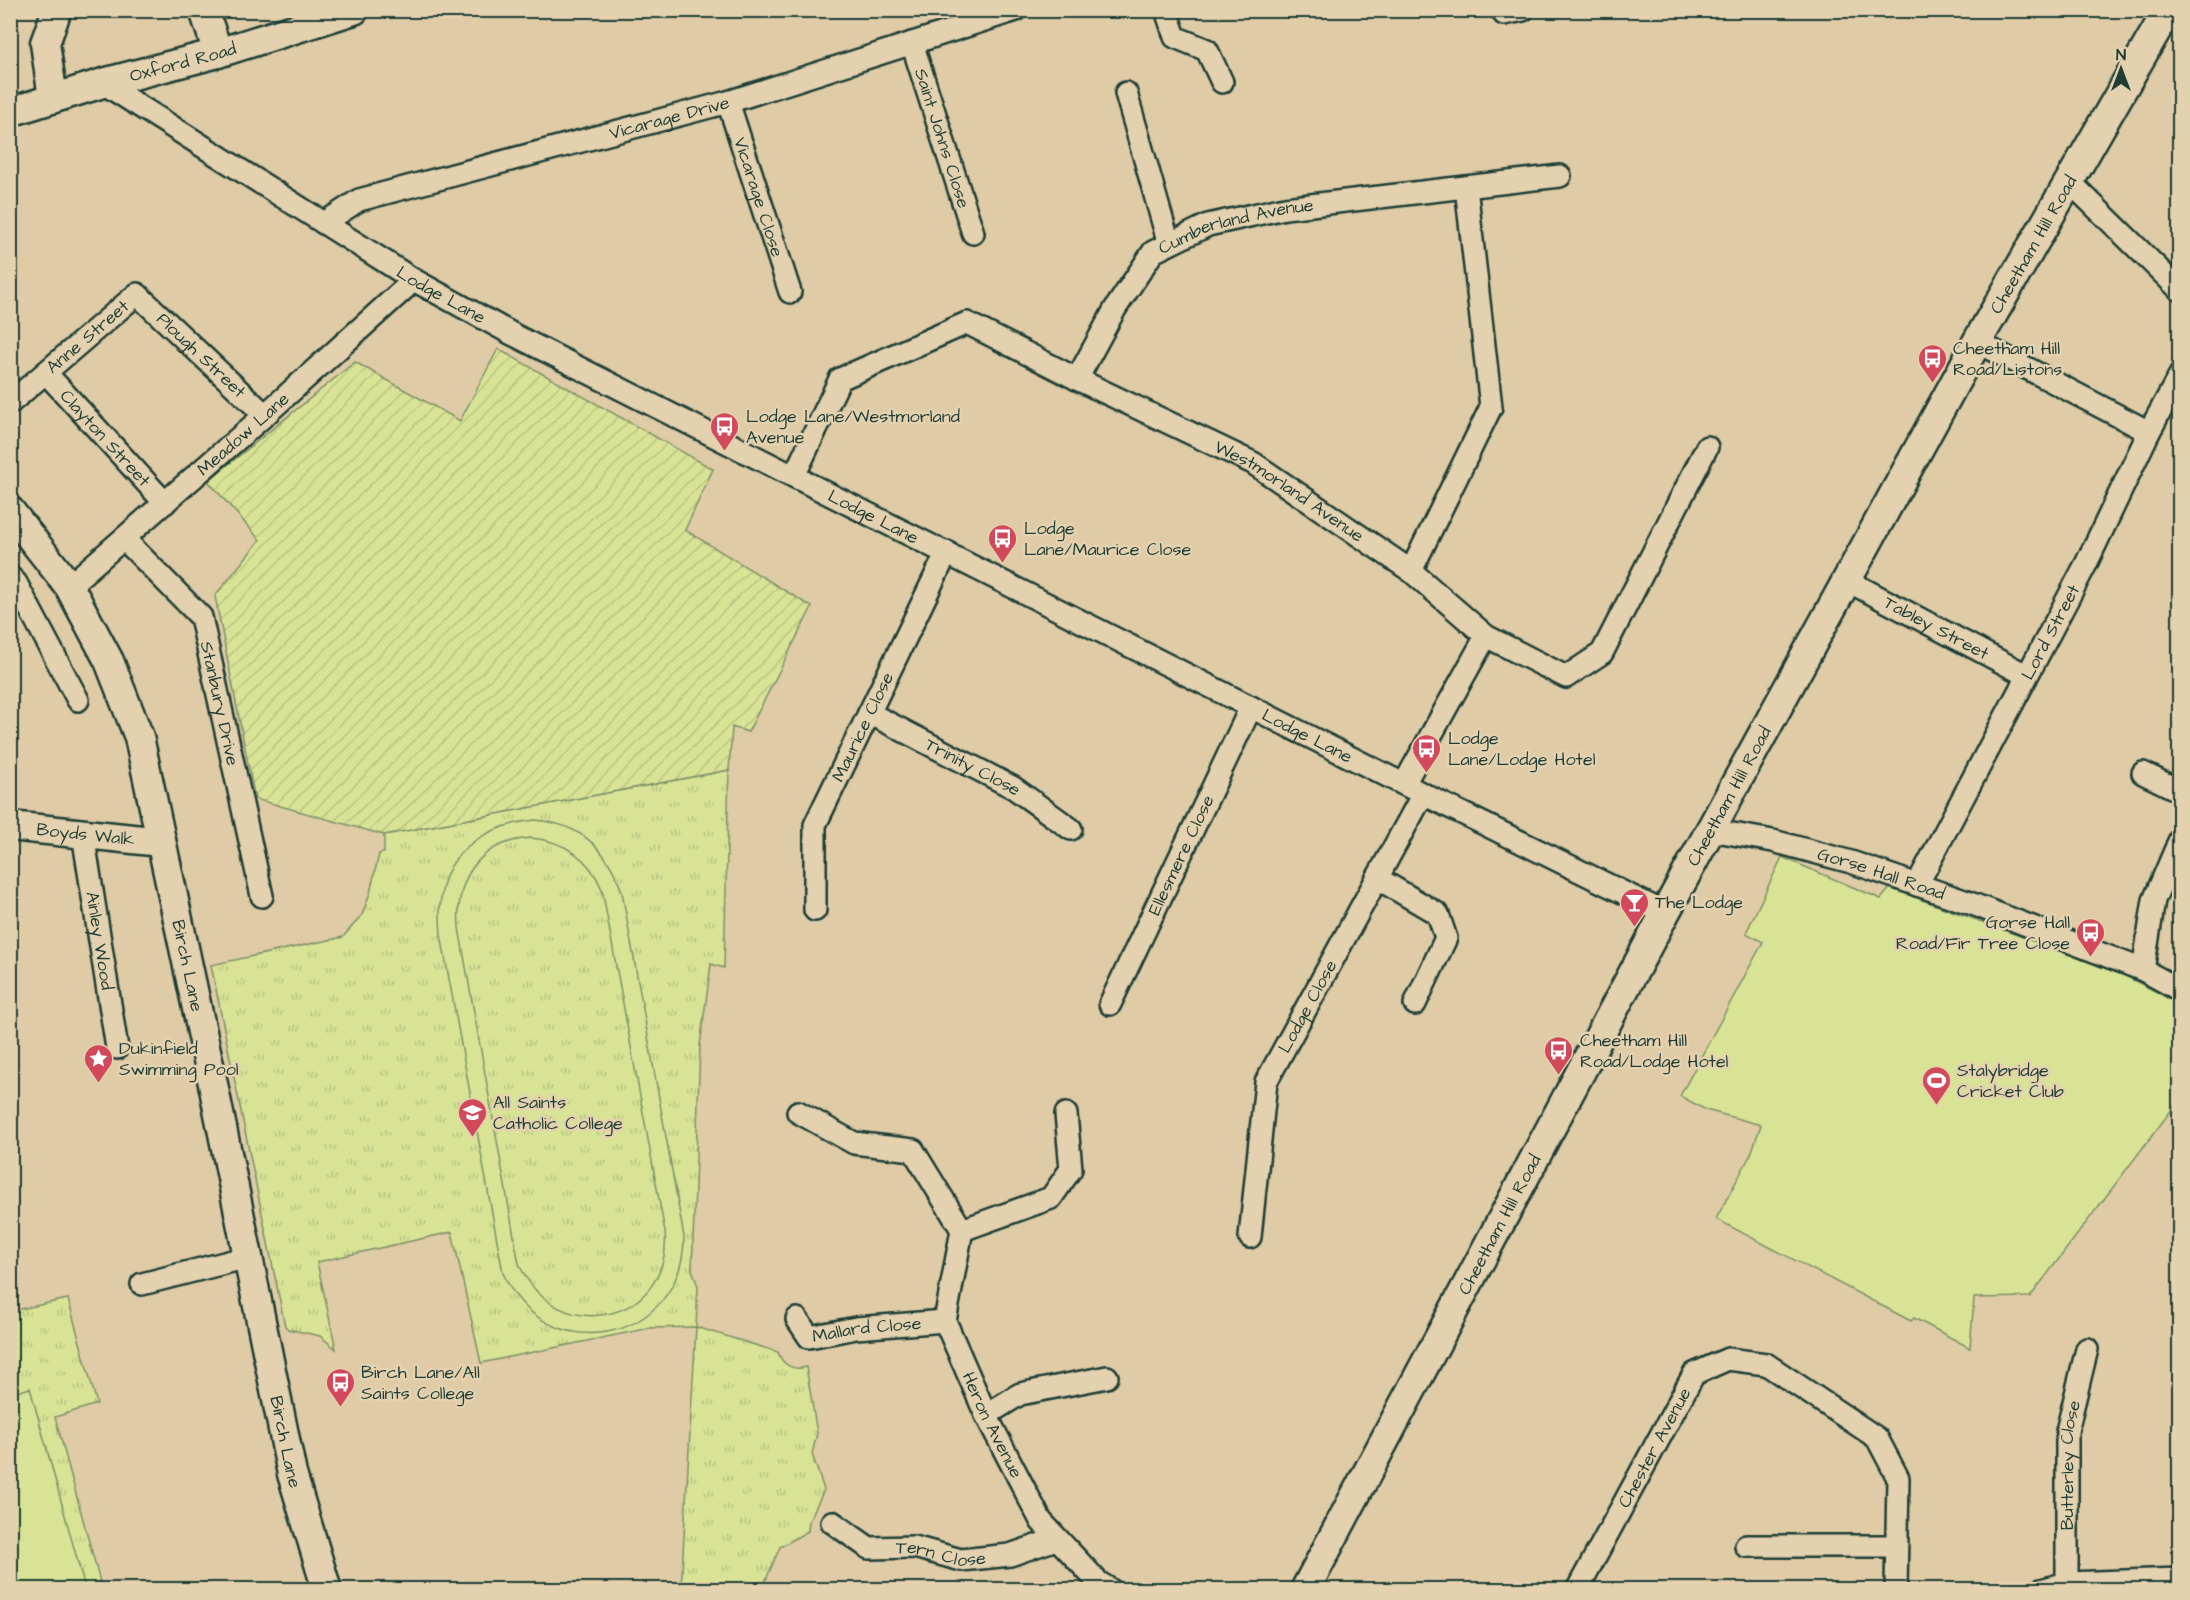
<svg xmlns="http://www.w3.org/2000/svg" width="2190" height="1600" font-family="'Architects Daughter',sans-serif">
  <defs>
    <pattern id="grass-tufts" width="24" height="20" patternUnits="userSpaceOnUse" patternTransform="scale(1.5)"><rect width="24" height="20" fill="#d8e396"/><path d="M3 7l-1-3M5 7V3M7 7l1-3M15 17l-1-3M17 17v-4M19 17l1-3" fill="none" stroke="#b9c482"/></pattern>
    <pattern id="garden-furrows" width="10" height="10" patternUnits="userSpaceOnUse" patternTransform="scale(1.5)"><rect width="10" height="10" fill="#d8e396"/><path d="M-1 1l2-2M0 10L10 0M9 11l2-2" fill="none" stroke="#b9c482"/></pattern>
  </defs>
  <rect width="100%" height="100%" fill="#dfcba6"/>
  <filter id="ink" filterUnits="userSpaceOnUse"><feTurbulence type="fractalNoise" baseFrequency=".0167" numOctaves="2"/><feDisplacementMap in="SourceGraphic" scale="12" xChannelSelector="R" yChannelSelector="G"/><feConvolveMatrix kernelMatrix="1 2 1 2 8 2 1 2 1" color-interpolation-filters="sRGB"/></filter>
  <g filter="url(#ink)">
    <!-- grass -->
    <path fill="url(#grass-tufts)" stroke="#7c9065" stroke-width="1.5" d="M729,770L724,968L711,964L700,1045L692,1270L698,1286L696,1327L778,1352C782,1365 793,1371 806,1367L817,1433L812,1454L824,1490L809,1521L808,1531L780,1547L762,1589H681L696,1327L650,1328L481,1363L452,1232L317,1262L336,1349L320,1336L288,1329L285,1326L211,965L343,937L362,915L370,893L379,854L384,853V835Z
      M68,1299L97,1404L55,1417L102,1589L11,1590V1311Z"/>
    <!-- garden -->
    <path fill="url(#garden-furrows)" stroke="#7c9065" stroke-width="1.5" d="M498,349L713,469L685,530L812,607L748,732L732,727L729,770L384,835L255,799L215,596L260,540L208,481L355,362L460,421Z"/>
    <!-- pitch -->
    <path fill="#d8e396" stroke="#7c9065" stroke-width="1.5" fill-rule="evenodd" d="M535,820C581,824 608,849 622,892L684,1237C684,1343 545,1371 503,1273L441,935C440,923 439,910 441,898C446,848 490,825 535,820ZM531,838C564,841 589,858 602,889L665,1232C673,1321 557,1350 519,1264L459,928C455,878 479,842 531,838Z
      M1782,857L1881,899L1890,888L2119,973L2155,991L2179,1005V1100L2030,1297L1974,1298L1970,1348L1914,1318L1911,1321L1716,1219L1751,1154L1761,1125L1706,1110L1680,1096L1763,942L1746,933Z
      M30,1388L85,1588L80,1589H11V1394Z"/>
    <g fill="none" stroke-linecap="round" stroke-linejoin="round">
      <defs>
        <g id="street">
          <path d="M1166,10L1175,37L1207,50L1222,82"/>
          <path d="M1504,14L1523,10"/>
          <path id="s1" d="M912,43L973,233"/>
          <path id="s2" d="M103,83L414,280L514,335L1423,794L1665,913"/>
          <path d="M1126,93L1169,244"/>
          <path id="s3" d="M728,102L790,292"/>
          <path d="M2068,180L2180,290"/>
          <path id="s4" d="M324,223L359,200L728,102L1016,10"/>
          <path d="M1977,342L2149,432"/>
          <path id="s5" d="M46,373L165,503"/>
          <path id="s6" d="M1077,379L1115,309L1153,252L1208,225L1285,208L1560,176"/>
          <path id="s7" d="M10,403L137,294L265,415"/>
          <path id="s8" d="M794,476L840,379L967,323L1077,379L1253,463L1411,571L1486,636L1566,677L1602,653L1707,447"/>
          <path id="s9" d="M124,539L201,617L262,896"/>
          <path d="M1411,571L1491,407L1466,187"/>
          <path d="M10,577L16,583L78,700"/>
          <path id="s10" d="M1848,581L2026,675"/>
          <path id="s11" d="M69,586L265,415L414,280"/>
          <path id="s12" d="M869,713L1014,788L1071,829"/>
          <path d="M2143,773L2180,791"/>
          <path d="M1404,784L1486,636"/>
          <path id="s13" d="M1710,830L1773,841L1851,862L1970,903L2143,970L2180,990"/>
          <path id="s14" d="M83,834L117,1048"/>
          <path d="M1377,878L1438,914L1446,938L1415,1004"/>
          <path id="s15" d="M1917,885L2086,564L2149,432L2180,375"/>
          <path id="s16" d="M815,910V825L947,552"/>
          <path d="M2143,970L2154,900L2180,839"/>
          <path id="s17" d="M1110,1004L1251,707"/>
          <path d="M798,1112L854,1143L913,1150L962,1230"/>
          <path id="s18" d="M962,1230L945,1321L986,1415L1041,1521L1098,1582L1111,1590"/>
          <path d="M962,1230L1051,1198L1071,1169L1066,1114"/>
          <path id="s19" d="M1250,1237L1266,1082L1423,794"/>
          <path d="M142,1284L248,1257"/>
          <path id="s20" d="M797,1319L809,1337L856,1328L945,1321"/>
          <path d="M986,1415L1020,1394L1107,1377"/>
          <path id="s21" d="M832,1522L869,1548L914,1547L961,1560L1010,1555L1056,1539"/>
          <path d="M1746,1546H1896"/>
          <path id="s22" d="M2067,1583V1431L2087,1349"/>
          <path id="s23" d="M1577,1590L1694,1374L1728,1359L1766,1364L1877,1438L1898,1478L1896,1590"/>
          <path d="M2041,1590L2067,1583L2180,1579"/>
        </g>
        <g id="secondary">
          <path d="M204,10L218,53"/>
          <path d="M53,98L45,43L57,10"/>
          <path id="s24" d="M10,112L103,83L218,53L354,10"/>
          <path id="s25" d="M10,511L69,586L109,661L139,737L211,1074L292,1474L327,1590"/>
          <path id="s26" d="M10,826L161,842"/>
          <path id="s27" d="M1305,1590L1665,913L1977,342L2168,10"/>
        </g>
      </defs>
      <!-- street casing -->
      <use href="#street" stroke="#1f3d34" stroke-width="26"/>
      <!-- secondary casing -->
      <use href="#secondary" stroke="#1f3d34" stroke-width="33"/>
      <!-- street -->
      <use href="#street" stroke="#e4d1af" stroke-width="21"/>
      <!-- secondary -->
      <use href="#secondary" stroke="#e4d1af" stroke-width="28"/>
    </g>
  </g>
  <!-- icons -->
  <defs>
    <symbol id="bus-pin" viewBox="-11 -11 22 30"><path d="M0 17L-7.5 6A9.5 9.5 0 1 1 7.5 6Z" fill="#d1495b" stroke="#e4d1af"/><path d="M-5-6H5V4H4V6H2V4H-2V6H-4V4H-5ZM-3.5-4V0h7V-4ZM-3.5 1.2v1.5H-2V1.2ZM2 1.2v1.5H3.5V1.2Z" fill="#fff"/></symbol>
    <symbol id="bar-pin" viewBox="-11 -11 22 30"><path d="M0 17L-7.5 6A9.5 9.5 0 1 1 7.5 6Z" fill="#d1495b" stroke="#e4d1af"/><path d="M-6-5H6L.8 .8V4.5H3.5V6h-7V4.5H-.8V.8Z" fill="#fff"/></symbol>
    <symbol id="sight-pin" viewBox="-11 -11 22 30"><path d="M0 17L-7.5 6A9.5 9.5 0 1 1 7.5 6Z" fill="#d1495b" stroke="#e4d1af"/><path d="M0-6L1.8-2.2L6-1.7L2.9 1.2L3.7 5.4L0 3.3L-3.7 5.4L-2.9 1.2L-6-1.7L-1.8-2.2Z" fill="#fff"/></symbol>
    <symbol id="stadium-pin" viewBox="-11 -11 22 30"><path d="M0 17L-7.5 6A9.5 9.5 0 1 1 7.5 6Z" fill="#d1495b" stroke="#e4d1af"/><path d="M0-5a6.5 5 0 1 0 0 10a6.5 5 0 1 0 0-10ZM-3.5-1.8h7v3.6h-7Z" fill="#fff"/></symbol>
    <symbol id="school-pin" viewBox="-11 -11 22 30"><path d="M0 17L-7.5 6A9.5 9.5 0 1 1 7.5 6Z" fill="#d1495b" stroke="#e4d1af"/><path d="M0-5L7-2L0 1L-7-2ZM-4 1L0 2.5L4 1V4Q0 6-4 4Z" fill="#fff"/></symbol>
  </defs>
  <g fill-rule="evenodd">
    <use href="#bus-pin" x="1916" y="342" width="33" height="45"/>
    <use href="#bus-pin" x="708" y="410" width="33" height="45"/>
    <use href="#bus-pin" x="986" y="522" width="33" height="45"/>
    <use href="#bus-pin" x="1410" y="732" width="33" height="45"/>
    <use href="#bar-pin" x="1618" y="886" width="33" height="45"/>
    <use href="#bus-pin" x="2074" y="916" width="33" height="45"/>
    <use href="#bus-pin" x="1542" y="1034" width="33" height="45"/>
    <use href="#sight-pin" x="82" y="1042" width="33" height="45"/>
    <use href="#stadium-pin" x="1920" y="1064" width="33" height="45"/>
    <use href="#school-pin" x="456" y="1096" width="33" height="45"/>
    <use href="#bus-pin" x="324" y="1366" width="33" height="45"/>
  </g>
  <g text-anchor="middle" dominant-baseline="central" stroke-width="5" stroke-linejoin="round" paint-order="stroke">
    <!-- street labels -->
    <g font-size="18" fill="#1f3d34" stroke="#e4d1af">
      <text stroke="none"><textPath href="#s24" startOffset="180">Oxford Road</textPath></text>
      <text stroke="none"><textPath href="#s4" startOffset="363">Vicarage Drive</textPath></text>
      <text stroke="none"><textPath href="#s1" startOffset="100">Saint Johns Close</textPath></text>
      <text stroke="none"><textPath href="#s3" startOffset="100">Vicarage Close</textPath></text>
      <text stroke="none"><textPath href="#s6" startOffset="236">Cumberland Avenue</textPath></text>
      <text stroke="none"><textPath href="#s27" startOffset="1530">Cheetham Hill Road</textPath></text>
      <text stroke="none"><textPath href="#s2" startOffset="399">Lodge Lane</textPath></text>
      <text stroke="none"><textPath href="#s7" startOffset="102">Anne Street</textPath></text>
      <text stroke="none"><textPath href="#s7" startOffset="256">Plough Street</textPath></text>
      <text stroke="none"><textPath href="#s11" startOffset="231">Meadow Lane</textPath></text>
      <text stroke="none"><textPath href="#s5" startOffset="88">Clayton Street</textPath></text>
      <text stroke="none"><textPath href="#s8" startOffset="610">Westmorland Avenue</textPath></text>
      <text stroke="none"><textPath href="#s2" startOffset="885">Lodge Lane</textPath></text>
      <text stroke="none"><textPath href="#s10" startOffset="100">Tabley Street</textPath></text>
      <text stroke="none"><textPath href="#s15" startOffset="286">Lord Street</textPath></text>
      <text stroke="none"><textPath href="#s9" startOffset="198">Stanbury Drive</textPath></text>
      <text stroke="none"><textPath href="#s16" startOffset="194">Maurice Close</textPath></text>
      <text stroke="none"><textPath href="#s2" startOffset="1371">Lodge Lane</textPath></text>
      <text stroke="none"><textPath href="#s12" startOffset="117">Trinity Close</textPath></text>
      <text stroke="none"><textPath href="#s27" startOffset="900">Cheetham Hill Road</textPath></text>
      <text stroke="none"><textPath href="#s26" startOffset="76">Boyds Walk</textPath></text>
      <text stroke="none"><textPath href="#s17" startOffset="165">Ellesmere Close</textPath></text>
      <text stroke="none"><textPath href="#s13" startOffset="177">Gorse Hall Road</textPath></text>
      <text stroke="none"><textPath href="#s14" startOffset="108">Ainley Wood</textPath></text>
      <text stroke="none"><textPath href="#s25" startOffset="496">Birch Lane</textPath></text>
      <text stroke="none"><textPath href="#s19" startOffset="242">Lodge Close</textPath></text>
      <text stroke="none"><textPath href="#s27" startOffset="414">Cheetham Hill Road</textPath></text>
      <text stroke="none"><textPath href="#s20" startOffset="80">Mallard Close</textPath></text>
      <text stroke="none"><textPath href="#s18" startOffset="207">Heron Avenue</textPath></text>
      <text stroke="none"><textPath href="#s25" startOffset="982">Birch Lane</textPath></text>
      <text stroke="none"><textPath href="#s23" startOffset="162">Chester Avenue</textPath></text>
      <text stroke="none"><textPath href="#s22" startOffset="118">Butterley Close</textPath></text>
      <text stroke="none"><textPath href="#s21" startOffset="118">Tern Close</textPath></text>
    </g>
    <!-- poi labels -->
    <g font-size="18" fill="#1f3d34" stroke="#e4d1af" text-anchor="start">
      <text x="1953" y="348">Cheetham Hill<tspan x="1953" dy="21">Road/Listons</tspan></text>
      <text x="746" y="416">Lodge Lane/Westmorland<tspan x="746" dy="21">Avenue</tspan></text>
      <text x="1024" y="528">Lodge<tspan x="1024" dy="21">Lane/Maurice Close</tspan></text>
      <text x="1448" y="738">Lodge<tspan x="1448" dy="21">Lane/Lodge Hotel</tspan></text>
      <text x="1655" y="902">The Lodge</text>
      <text x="2070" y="922" text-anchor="end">Gorse Hall<tspan x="2070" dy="21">Road/Fir Tree Close</tspan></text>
      <text x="1580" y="1040">Cheetham Hill<tspan x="1580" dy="21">Road/Lodge Hotel</tspan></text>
      <text x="119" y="1048">Dukinfield<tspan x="119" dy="21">Swimming Pool</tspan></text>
      <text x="1957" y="1070">Stalybridge<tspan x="1957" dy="21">Cricket Club</tspan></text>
      <text x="493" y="1102">All Saints<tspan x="493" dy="21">Catholic College</tspan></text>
      <text x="361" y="1372">Birch Lane/All<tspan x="361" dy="21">Saints College</tspan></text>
    </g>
  </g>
  <!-- margin -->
  <rect width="2190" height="1600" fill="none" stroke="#e4d1af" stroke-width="36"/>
  <rect x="18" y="18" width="2154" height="1564" fill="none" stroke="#1f3d34" stroke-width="2" filter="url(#ink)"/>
  <!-- north arrow -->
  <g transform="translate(2121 69)" stroke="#e4d1af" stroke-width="4.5" paint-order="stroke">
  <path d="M0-4.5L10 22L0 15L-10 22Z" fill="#1f3d34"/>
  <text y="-9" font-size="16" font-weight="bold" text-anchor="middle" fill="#1f3d34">N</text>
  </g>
</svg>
